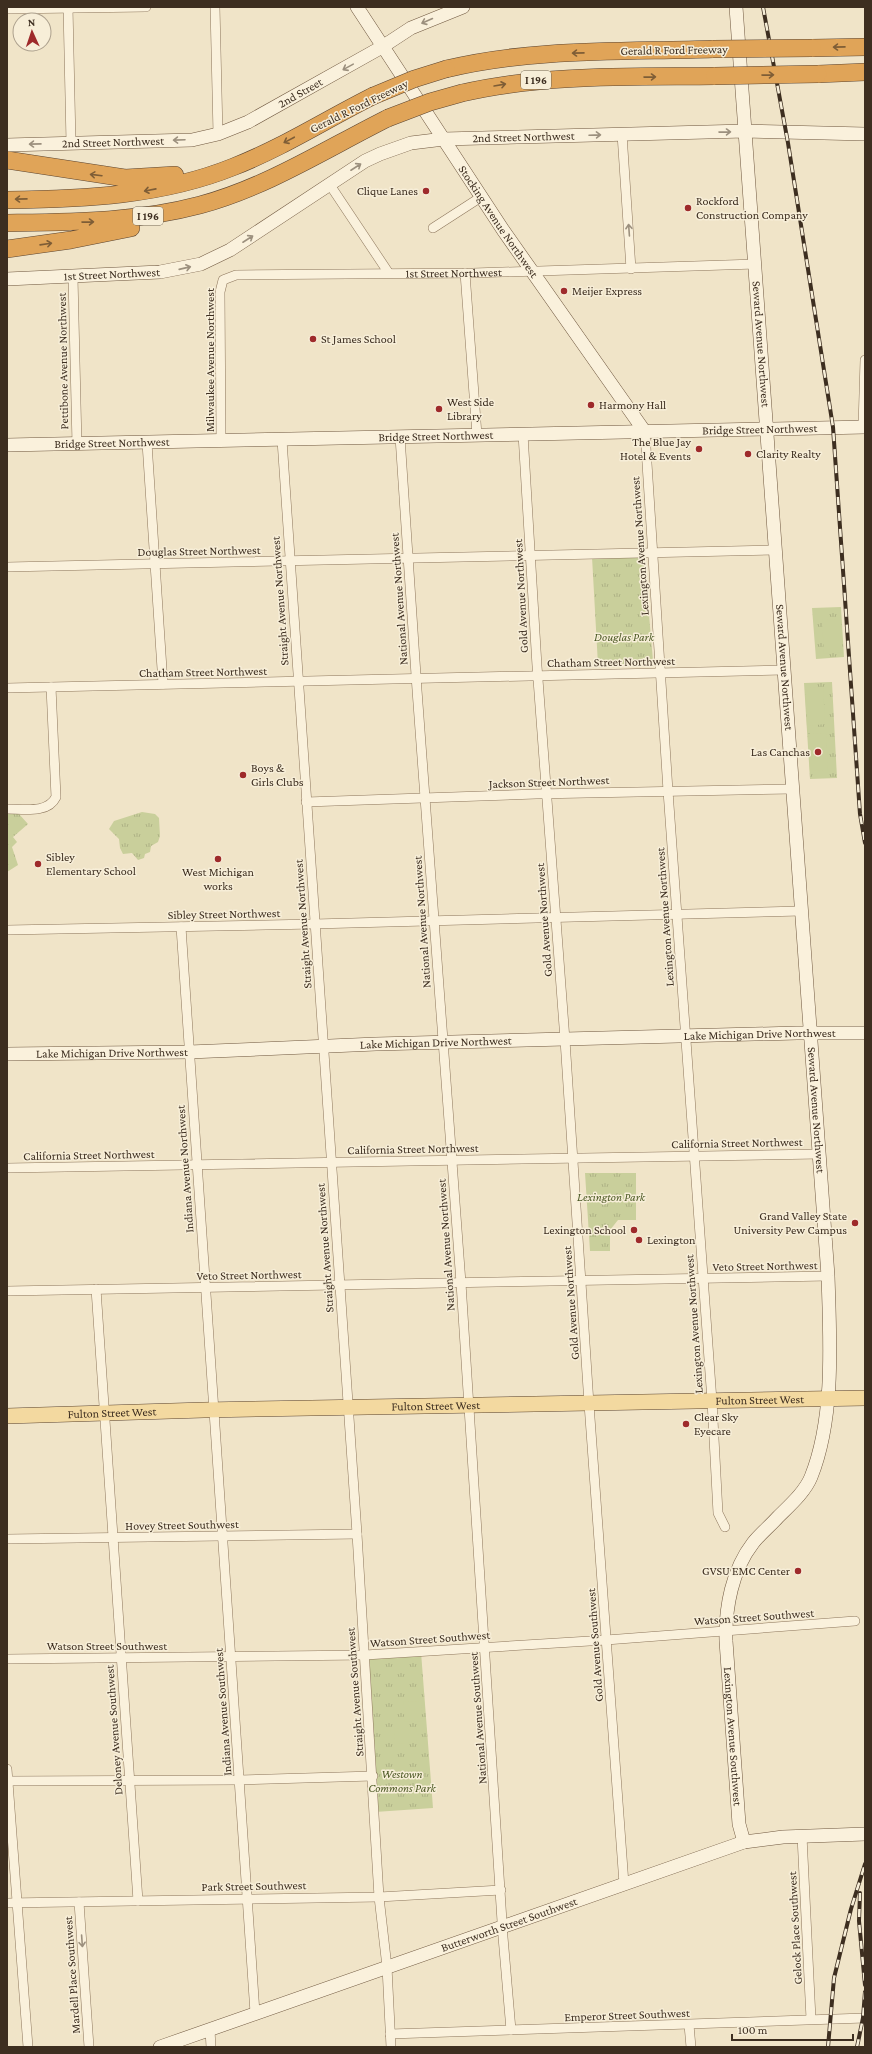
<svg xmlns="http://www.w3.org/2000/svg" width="872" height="2054" font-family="'Crimson Pro',serif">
  <defs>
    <pattern id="grass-tufts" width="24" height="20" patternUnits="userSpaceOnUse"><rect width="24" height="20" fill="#c9cf9b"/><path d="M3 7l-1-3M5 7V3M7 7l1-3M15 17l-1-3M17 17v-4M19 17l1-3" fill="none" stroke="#aeb285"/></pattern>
  </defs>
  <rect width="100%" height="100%" fill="#f0e4c8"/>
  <!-- grass -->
  <path fill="url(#grass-tufts)" d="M644,556L653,661L648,663L598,665L592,557Z
    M841,607L844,657L816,659L812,608Z
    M832,682L837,778L810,779L804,683Z
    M142,812L155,814L159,818L160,836L158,842L151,846L150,852L145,854L144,858L138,860L132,853L123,854L120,848L119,839L109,829L114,821Z
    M7,814H19L28,824L13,837L17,842L12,847L18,865L7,872Z
    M585,1173H636V1220H618L610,1230V1251H590Z
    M421,1652L433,1808L375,1812L365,1655Z"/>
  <!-- pitch -->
  <path fill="#c9cf9b" d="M840,619L843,652L824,654L822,620Z
    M823,687L825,724L807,726L805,688Z
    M826,733L828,770L810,771L808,734Z
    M421,1701L422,1721L405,1722L403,1702Z
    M416,1728L417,1742L395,1744L394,1729Z"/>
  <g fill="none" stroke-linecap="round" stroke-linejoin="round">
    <defs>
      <g id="street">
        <path d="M68,7L71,143"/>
        <path d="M215,7L218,134"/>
        <path d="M7,9L146,7"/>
        <path d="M622,134L631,269"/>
        <path d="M330,185L388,272"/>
        <path d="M433,228L481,197"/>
        <path d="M465,273L477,435"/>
        <path d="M73,277L77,445"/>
        <path d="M863,427L865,360"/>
        <path d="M645,432L668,791L712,1401L718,1513L725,1527"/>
        <path d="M523,434L537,666L565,1040L589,1404L624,1884"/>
        <path d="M400,437L417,690L461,1283L503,1937L511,2030"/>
        <path d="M282,440L357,1534L379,1897L387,1967L391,2047"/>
        <path id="s1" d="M221,441L220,292L223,280L236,275L473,273L756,264"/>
        <path d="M147,443L163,684"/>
        <path d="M7,567L776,550"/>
        <path d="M7,688L783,670"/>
        <path d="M306,802L536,794L792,789"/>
        <path d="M7,809C23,809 48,814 56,797L51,687"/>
        <path d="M181,927L255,2013"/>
        <path d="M7,930L314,924L801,911"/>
        <path d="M7,1168L819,1154"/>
        <path d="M96,1289L138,1901"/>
        <path d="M7,1291L828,1276"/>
        <path d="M7,1539L357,1534"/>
        <path d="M7,1659L365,1655L606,1640L855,1621"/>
        <path d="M7,1769L28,2047"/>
        <path d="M7,1781L240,1780L373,1776"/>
        <path d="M802,1836L811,2019"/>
        <path d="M79,1902L89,2047"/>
        <path d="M7,1903L379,1897L501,1890"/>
        <path d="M689,2025L691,2047"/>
        <path d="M210,2030L211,2047"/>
        <path d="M390,2034L865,2018"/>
      </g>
      <g id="secondary">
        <path id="s2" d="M357,7L503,230L645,432"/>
        <path id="s3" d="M736,7C768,430 798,853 828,1276C830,1340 835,1417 811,1477C805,1492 789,1506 778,1517C770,1526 760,1534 753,1543C732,1570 725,1608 726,1641L739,1824L744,1842"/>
        <path id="s4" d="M7,145L192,140L218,134L248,122L382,47L411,28L463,7"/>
        <path id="s5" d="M7,279L160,272L201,264L230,250L365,161L380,154L411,143L444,139L745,131L865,134"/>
        <path id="s6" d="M7,445L865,427"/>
        <path id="s7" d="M7,1054L189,1052L376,1044L797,1033H865"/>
        <path id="s8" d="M160,2047L744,1842L783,1837L865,1834"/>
      </g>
      <g id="primary">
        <path id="s9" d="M7,1416L204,1410L865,1398"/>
      </g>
      <path id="highway" d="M812,48L865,47
        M446,69C533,48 624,52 713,49
        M818,74L865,72
        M462,93C544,74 631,77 715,76
        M7,160L125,178L175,175
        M7,200C83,199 161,196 233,167C282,148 327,119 373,96
        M7,223C73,222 136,222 200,205C267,187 326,149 388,118
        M7,249L71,240L131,228"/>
    </defs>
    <!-- street casing -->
    <use href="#street" stroke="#8d765c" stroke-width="10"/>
    <!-- secondary casing -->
    <use href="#secondary" stroke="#6f573f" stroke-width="14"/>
    <!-- primary casing -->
    <use href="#primary" stroke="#5b4430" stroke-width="16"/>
    <!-- highway casing -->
    <use href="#highway" stroke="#5b4430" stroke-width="18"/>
    <!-- street -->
    <use href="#street" stroke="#faf1dc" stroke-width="9"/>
    <!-- secondary -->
    <use href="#secondary" stroke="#faf1dc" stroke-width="13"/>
    <!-- primary -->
    <use href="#primary" stroke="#f3d9a0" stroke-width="15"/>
    <!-- highway -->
    <use href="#highway" stroke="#e0a458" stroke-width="17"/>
    <defs>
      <path id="rail" d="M763,7L788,143L833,427L860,814L865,843
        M860,1893L859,1921L865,1985
        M828,2047L834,1978L851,1909L865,1864
        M857,2047L863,2018L865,1992"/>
    </defs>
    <!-- rail casing -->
    <use href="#rail" stroke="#3d2e20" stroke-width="4"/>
    <!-- rail -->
    <use href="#rail" stroke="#f7eed8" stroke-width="2.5" stroke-dasharray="8" stroke-linecap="butt"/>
    <defs>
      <path id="highway-bridge" d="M713,49L812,48
        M715,76L818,74
        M373,96L414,79L446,69
        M388,118L430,102L462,93"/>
    </defs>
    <!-- highway-bridge casing -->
    <use href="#highway-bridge" stroke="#5b4430" stroke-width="18" stroke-linecap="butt"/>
    <!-- highway-bridge -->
    <use href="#highway-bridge" stroke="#e0a458" stroke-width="17"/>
  </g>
  <!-- one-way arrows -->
  <defs><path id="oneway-shaft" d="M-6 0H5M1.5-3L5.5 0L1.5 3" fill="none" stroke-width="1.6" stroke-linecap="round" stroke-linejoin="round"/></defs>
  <g stroke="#9c907e">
    <use href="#oneway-shaft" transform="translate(427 21) rotate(156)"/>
    <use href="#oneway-shaft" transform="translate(348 67) rotate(151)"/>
    <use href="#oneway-shaft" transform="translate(725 132) rotate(-1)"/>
    <use href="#oneway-shaft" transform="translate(595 135) rotate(-2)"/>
    <use href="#oneway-shaft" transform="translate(179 140) rotate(178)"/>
    <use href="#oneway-shaft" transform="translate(35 144) rotate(179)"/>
    <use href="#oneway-shaft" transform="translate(356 167) rotate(-33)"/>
    <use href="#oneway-shaft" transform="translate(629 230) rotate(-94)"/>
    <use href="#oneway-shaft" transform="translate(248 239) rotate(-33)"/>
    <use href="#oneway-shaft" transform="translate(185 268) rotate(-13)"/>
    <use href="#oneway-shaft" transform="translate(82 1941) rotate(86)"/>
  </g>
  <g stroke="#7e5d36">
    <use href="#oneway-shaft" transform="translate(839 47) rotate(179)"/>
    <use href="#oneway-shaft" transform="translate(578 53) rotate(179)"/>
    <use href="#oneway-shaft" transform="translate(768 75) rotate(-1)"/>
    <use href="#oneway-shaft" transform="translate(650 77) rotate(-1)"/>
    <use href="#oneway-shaft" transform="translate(500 85) rotate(-10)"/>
    <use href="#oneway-shaft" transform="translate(289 140) rotate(152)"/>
    <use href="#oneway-shaft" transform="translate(96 175) rotate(-173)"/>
    <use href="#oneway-shaft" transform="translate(150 190) rotate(169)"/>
    <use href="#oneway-shaft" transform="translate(21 199) rotate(179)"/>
    <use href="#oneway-shaft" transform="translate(88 222) rotate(-1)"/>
    <use href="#oneway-shaft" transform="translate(46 244) rotate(-8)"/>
  </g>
  <!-- markers -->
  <g fill="#9e2a2b" stroke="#f7eed8" stroke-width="1.5">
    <circle cx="426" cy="191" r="4"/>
    <circle cx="688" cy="208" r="4"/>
    <circle cx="564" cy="291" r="4"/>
    <circle cx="313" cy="339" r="4"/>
    <circle cx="591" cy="405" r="4"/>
    <circle cx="439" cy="409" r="4"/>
    <circle cx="699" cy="449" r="4"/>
    <circle cx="748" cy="454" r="4"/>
    <circle cx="818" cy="752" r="4"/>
    <circle cx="243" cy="775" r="4"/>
    <circle cx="218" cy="859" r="4"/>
    <circle cx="38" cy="864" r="4"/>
    <circle cx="855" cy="1223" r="4"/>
    <circle cx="634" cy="1230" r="4"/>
    <circle cx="639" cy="1240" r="4"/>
    <circle cx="686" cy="1424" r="4"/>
    <circle cx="798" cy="1571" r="4"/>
  </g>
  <g text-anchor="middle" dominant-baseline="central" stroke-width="3" stroke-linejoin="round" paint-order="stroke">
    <!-- shield labels -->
    <g fill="#f7eed8" stroke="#756857" stroke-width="1">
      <rect x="521" y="71" width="30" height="18" rx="3"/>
      <rect x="133" y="207" width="30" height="18" rx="3"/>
    </g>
    <g font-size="11" font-weight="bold" fill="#3d2e20">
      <text x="536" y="80">I 196</text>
      <text x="148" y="216">I 196</text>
    </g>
    <!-- street labels -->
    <g font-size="12" fill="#3d2e20" stroke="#f7eed8">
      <text transform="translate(674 50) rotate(-1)">Gerald R Ford Freeway</text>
      <text stroke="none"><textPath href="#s4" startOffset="304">2nd Street</textPath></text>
      <text transform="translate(359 106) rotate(-26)">Gerald R Ford Freeway</text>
      <text stroke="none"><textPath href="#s5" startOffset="551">2nd Street Northwest</textPath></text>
      <text stroke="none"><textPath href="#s4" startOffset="106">2nd Street Northwest</textPath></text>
      <text stroke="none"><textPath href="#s2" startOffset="257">Stocking Avenue Northwest</textPath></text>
      <text stroke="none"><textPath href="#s1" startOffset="393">1st Street Northwest</textPath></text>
      <text stroke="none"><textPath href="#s5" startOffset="105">1st Street Northwest</textPath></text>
      <text stroke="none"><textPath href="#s3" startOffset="338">Seward Avenue Northwest</textPath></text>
      <text transform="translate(210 360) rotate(-90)">Milwaukee Avenue Northwest</text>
      <text transform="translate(63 361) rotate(-91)">Pettibone Avenue Northwest</text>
      <text stroke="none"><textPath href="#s6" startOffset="753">Bridge Street Northwest</textPath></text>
      <text stroke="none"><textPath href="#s6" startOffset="429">Bridge Street Northwest</textPath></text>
      <text stroke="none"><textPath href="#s6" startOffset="105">Bridge Street Northwest</textPath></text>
      <text transform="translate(640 546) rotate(-94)">Lexington Avenue Northwest</text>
      <text transform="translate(199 551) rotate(-1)">Douglas Street Northwest</text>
      <text transform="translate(521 596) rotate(-93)">Gold Avenue Northwest</text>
      <text transform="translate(399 599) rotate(-94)">National Avenue Northwest</text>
      <text transform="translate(280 601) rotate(-94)">Straight Avenue Northwest</text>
      <text transform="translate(611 662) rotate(-1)">Chatham Street Northwest</text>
      <text stroke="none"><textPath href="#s3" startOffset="662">Seward Avenue Northwest</textPath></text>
      <text transform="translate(203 672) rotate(-1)">Chatham Street Northwest</text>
      <text transform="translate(549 782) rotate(-2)">Jackson Street Northwest</text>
      <text transform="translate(224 914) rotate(-1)">Sibley Street Northwest</text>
      <text transform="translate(665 917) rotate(-94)">Lexington Avenue Northwest</text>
      <text transform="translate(544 920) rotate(-94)">Gold Avenue Northwest</text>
      <text transform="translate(422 922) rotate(-94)">National Avenue Northwest</text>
      <text transform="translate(303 924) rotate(-94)">Straight Avenue Northwest</text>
      <text stroke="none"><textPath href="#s7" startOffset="753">Lake Michigan Drive Northwest</textPath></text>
      <text stroke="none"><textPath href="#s7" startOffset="429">Lake Michigan Drive Northwest</textPath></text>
      <text stroke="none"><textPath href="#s7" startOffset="105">Lake Michigan Drive Northwest</textPath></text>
      <text stroke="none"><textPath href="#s3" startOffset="1106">Seward Avenue Northwest</textPath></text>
      <text transform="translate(737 1143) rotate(-1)">California Street Northwest</text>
      <text transform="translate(413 1149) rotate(-1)">California Street Northwest</text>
      <text transform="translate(89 1155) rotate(-1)">California Street Northwest</text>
      <text transform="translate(185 1169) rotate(-94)">Indiana Avenue Northwest</text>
      <text transform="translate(446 1245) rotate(-94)">National Avenue Northwest</text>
      <text transform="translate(325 1248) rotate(-94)">Straight Avenue Northwest</text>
      <text transform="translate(765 1266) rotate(-1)">Veto Street Northwest</text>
      <text transform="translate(249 1275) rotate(-1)">Veto Street Northwest</text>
      <text transform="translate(571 1303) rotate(-94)">Gold Avenue Northwest</text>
      <text transform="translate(694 1324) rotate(-94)">Lexington Avenue Northwest</text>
      <text stroke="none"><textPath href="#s9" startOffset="753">Fulton Street West</textPath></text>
      <text stroke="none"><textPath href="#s9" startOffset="429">Fulton Street West</textPath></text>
      <text stroke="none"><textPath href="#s9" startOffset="105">Fulton Street West</textPath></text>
      <text transform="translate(182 1525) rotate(-1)">Hovey Street Southwest</text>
      <text transform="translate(754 1617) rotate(-4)">Watson Street Southwest</text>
      <text transform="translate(430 1639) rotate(-4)">Watson Street Southwest</text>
      <text transform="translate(595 1645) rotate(-94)">Gold Avenue Southwest</text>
      <text x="107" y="1646">Watson Street Southwest</text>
      <text transform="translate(355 1692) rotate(-94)">Straight Avenue Southwest</text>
      <text transform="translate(223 1712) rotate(-94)">Indiana Avenue Southwest</text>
      <text transform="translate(478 1718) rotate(-94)">National Avenue Southwest</text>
      <text transform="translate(114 1730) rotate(-94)">Deloney Avenue Southwest</text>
      <text stroke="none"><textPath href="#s3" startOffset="1763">Lexington Avenue Southwest</textPath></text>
      <text transform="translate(254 1886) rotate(-1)">Park Street Southwest</text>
      <text stroke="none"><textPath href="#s8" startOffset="370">Butterworth Street Southwest</textPath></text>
      <text transform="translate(795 1928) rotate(-93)">Gelock Place Southwest</text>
      <text transform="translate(72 1975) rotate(-94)">Mardell Place Southwest</text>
      <text transform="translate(627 2015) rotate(-2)">Emperor Street Southwest</text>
    </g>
    <!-- poi labels -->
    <g font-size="12" fill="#3d2e20" stroke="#f7eed8" text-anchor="start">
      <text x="418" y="191" text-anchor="end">Clique Lanes</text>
      <text x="696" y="201">Rockford<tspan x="696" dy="14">Construction Company</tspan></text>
      <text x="572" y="291">Meijer Express</text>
      <text x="321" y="339">St James School</text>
      <text x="447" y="402">West Side<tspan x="447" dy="14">Library</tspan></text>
      <text x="599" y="405">Harmony Hall</text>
      <text x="691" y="442" text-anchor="end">The Blue Jay<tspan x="691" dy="14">Hotel &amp; Events</tspan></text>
      <text x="756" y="454">Clarity Realty</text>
      <text x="810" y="752" text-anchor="end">Las Canchas</text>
      <text x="251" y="768">Boys &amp;<tspan x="251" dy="14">Girls Clubs</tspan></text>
      <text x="46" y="857">Sibley<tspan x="46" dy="14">Elementary School</tspan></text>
      <text x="218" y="872" text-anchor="middle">West Michigan<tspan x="218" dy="14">works</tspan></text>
      <text x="847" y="1216" text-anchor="end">Grand Valley State<tspan x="847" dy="14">University Pew Campus</tspan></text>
      <text x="626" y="1230" text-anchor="end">Lexington School</text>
      <text x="647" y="1240">Lexington</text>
      <text x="694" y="1417">Clear Sky<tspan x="694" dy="14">Eyecare</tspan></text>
      <text x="790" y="1571" text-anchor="end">GVSU EMC Center</text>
    </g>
    <!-- park labels -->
    <g font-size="12" font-style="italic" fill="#4d5a26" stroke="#f7eed8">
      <text x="624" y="637">Douglas Park</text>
      <text x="611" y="1197">Lexington Park</text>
      <text x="402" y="1774">Westown<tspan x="402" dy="14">Commons Park</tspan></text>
    </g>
  </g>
  <!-- border -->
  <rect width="872" height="2054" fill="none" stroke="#3d2e20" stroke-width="16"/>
  <!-- north arrow -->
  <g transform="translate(32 32) rotate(357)"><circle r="19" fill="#f7eed8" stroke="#ada18e"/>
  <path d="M0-3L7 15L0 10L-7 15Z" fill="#9e2a2b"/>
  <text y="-6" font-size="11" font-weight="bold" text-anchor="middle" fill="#3d2e20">N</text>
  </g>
  <!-- scale -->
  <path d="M732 2034v6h121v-6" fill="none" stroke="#3d2e20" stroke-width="2"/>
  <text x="738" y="2034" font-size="12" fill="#3d2e20" stroke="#f7eed8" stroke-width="3" paint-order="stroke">100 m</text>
</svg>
